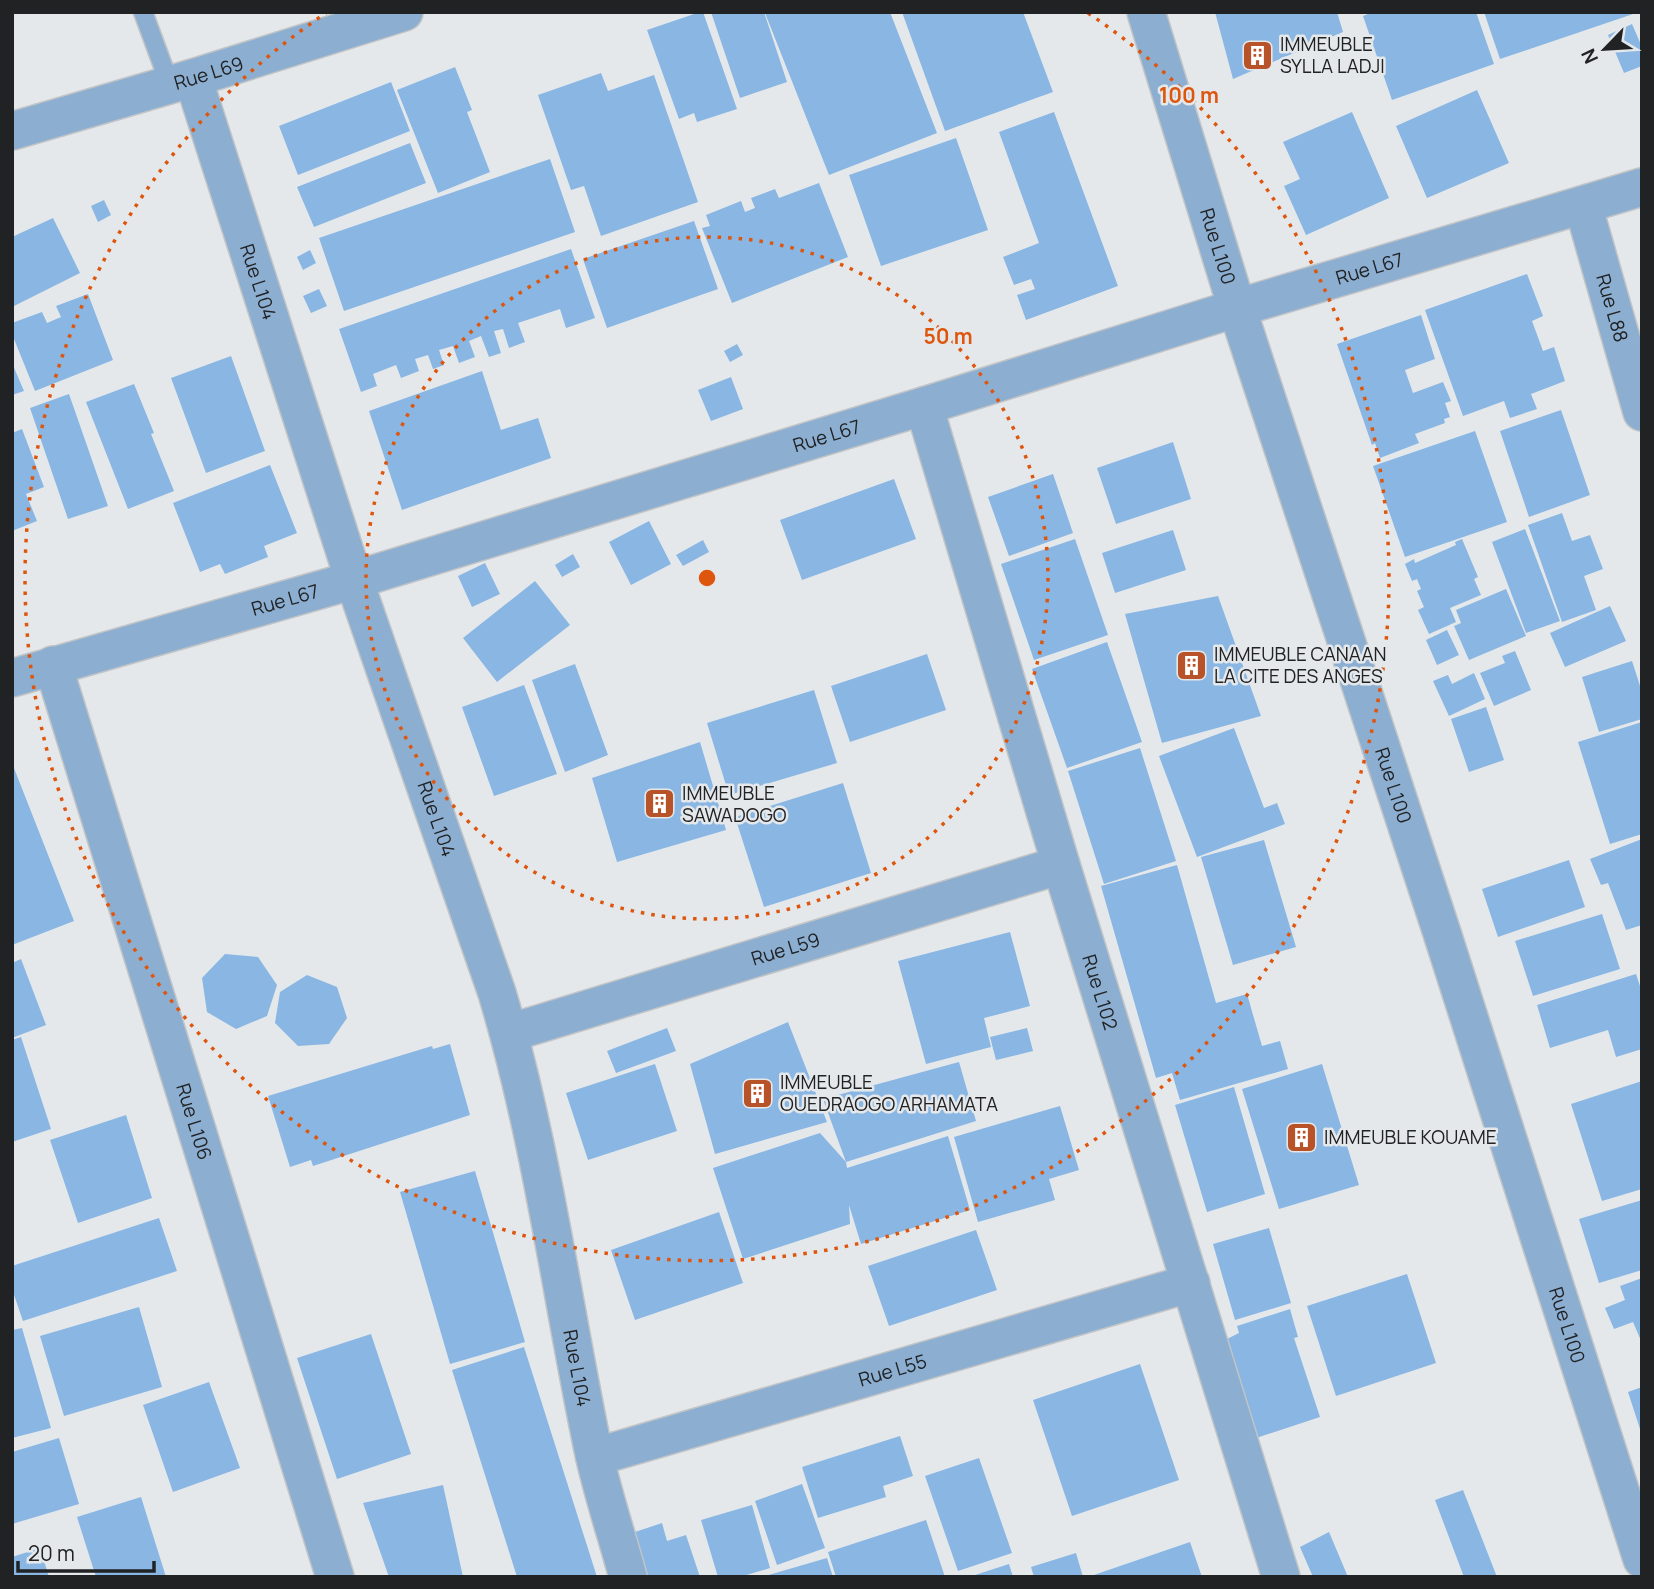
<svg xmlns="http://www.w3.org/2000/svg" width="1654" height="1589" font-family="Manrope,sans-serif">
  <rect width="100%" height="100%" fill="#e4e8eb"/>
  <!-- building -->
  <path fill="#89b6e2" d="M700,12H703L737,109L697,122L694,113L679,119L647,30Z
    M711,12H764L787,82L740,98Z
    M767,12H890L937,133L829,175L765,13Z
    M902,12H1023L1053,92L945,131Z
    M1215,12H1337L1343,32L1233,79Z
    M1373,12H1476L1494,64L1392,100L1363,16Z
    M1484,12H1636V13L1500,59Z
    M1632,24L1642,47V66L1624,73L1608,35Z
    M455,67L472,110L467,112L490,172L438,193L397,90Z
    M601,73L608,91L654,75L698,202L601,236L584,186L571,190L538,95Z
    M391,82L410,131L298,175L279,126Z
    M1477,90L1509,163L1427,198L1396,126Z
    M1054,112L1118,286L1026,320L1017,295L1035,289L1031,279L1014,285L1003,257L1039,243L999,132Z
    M1352,112L1389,198L1306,235L1284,186L1300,179L1283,142Z
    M956,138L988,230L881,266L849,175Z
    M410,143L426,183L314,227L297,187Z
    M550,159L575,232L344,311L319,238Z
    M819,183L848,257L732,303L702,228L710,226L706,215L741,201L745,212L755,208L751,198L775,189L779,198Z
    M104,200L111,215L98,222L91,206Z
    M53,218L80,273L12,307V237Z
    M694,221L718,289L607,328L583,259Z
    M571,249L595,318L566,328L560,309L518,323L525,342L509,348L503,329L494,331L501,353L489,357L481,336L469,341L475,357L459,363L453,346L439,350L444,365L433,369L428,355L415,359L419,371L401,378L396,365L373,374L377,386L361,392L339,329Z
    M310,250L316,263L303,270L297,257Z
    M1527,274L1543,316L1532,321L1543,351L1554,347L1565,381L1531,394L1537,409L1510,418L1504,401L1463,416L1425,310Z
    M319,289L327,306L311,313L303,296Z
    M88,294L113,360L35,391L12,334V323L42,312L47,323L61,317L56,306Z
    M1421,315L1435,359L1405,370L1413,393L1443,382L1451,401L1445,403L1450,417L1444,419L1445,423L1415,434L1419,443L1380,458L1375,443L1372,445L1337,344Z
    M737,344L743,355L730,362L724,351Z
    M231,356L265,451L206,473L171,378Z
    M12,363L24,391L12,395Z
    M482,371L501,430L538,418L551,458L402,510L369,411Z
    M731,377L743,409L711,421L698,390Z
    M134,384L154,433L151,434L174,491L128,509L86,402Z
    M69,394L108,506L68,519L30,408Z
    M1561,410L1590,495L1529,517L1500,431Z
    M22,429L44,487L26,494L37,521L12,531V433Z
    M1475,431L1507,522L1405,557L1373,466Z
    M1173,442L1191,499L1116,524L1097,468Z
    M270,465L297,533L264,546L268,557L225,574L220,564L200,572L173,503Z
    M1053,474L1073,533L1009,556L988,497Z
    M894,479L916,539L802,580L780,520Z
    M1562,513L1572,541L1590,535L1603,569L1584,576L1596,610L1562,622L1528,525Z
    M649,521L671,564L631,585L609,542Z
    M1525,529L1560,621L1526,633L1492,542Z
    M1173,530L1186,570L1115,593L1102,553Z
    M1075,539L1108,635L1034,660L1001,564Z
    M1462,539L1478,577L1474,579L1481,595L1450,608L1456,622L1429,634L1418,610L1424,607L1417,591L1421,589L1417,579L1412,581L1405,564L1414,559L1415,563L1456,545L1455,542Z
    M703,540L709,552L683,566L676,555Z
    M573,554L580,567L562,577L555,565Z
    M485,563L500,594L472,607L458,576Z
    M535,581L570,625L497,682L463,638Z
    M1506,589L1526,636L1469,660L1454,626L1461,623L1456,610Z
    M1218,596L1261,716L1162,743L1125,614Z
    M1610,606L1626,641L1565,667L1550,633Z
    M1447,630L1459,655L1437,665L1426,640Z
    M1107,642L1142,742L1067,768L1032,669Z
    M1515,651L1531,690L1494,706L1480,673L1505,663L1502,656Z
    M927,654L946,710L850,742L831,686Z
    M1632,661L1642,692V719L1599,732L1582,677Z
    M575,664L608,755L565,772L532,680Z
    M1474,673L1485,699L1449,716L1433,681L1448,675L1452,684Z
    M524,685L557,774L494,796L462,707Z
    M814,690L837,763L729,795L707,723Z
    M1486,707L1504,760L1469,772L1451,719Z
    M1642,722V834L1610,844L1578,742Z
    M1234,728L1264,808L1277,803L1285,824L1197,857L1159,756Z
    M700,742L726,830L617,862L592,778Z
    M1140,748L1176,861L1104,884L1068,771Z
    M12,763L74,921L12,945Z
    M843,783L871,873L764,907L735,817Z
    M1642,839V925L1626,930L1608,883L1601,885L1590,859Z
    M1264,840L1296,947L1233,965L1201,857Z
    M1569,860L1585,907L1498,937L1482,889Z
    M1177,865L1216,1003L1247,994L1262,1046L1280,1041L1288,1069L1180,1100L1172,1073L1156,1078L1101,886Z
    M1602,914L1620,969L1533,996L1515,941Z
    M1010,932L1030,1006L984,1018L991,1047L926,1064L898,961Z
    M225,954L258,957L277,985L267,1016L236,1029L207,1012L202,978Z
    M21,959L46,1025L12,1038V963Z
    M1636,974L1642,992V1049L1616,1057L1608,1030L1550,1048L1537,1005Z
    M307,975L337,987L347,1018L329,1044L298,1046L275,1023L280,992Z
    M788,1022L827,1122L715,1154L690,1064Z
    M667,1028L676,1051L616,1073L607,1051Z
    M1027,1028L1033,1051L996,1060L990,1037Z
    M21,1037L51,1129L12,1142V1040Z
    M450,1044L470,1115L313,1166L311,1160L290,1167L268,1096L432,1046L433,1049Z
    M959,1062L976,1121L846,1162L823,1099Z
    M655,1064L677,1131L588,1160L566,1093Z
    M1322,1064L1359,1185L1279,1209L1242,1089Z
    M1642,1081V1189L1602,1201L1571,1104Z
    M1234,1087L1265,1194L1207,1212L1175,1105Z
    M1060,1106L1079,1170L1049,1179L1055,1200L978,1222L954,1137Z
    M126,1115L152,1198L78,1223L50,1140Z
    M820,1133L846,1162L847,1168L948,1136L970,1210L861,1244L849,1205L850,1224L743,1259L713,1168Z
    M475,1171L525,1342L450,1364L400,1192Z
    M1642,1200V1270L1599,1283L1579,1219Z
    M719,1212L743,1283L635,1320L611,1250Z
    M159,1218L177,1271L23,1321L12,1289V1266Z
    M1269,1228L1291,1303L1235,1320L1213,1244Z
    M976,1230L997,1290L889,1326L868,1266Z
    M1407,1274L1436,1363L1336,1396L1307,1306Z
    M1642,1278V1343L1633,1322L1614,1329L1605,1308L1625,1300L1620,1286Z
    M139,1307L162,1387L64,1416L40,1336Z
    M1290,1309L1298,1337L1294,1338L1320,1417L1253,1439L1221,1342L1239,1333L1237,1326Z
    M22,1328L51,1428L12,1438V1330Z
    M371,1334L411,1454L337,1479L297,1358Z
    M524,1347L597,1577H517L452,1370Z
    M1140,1364L1179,1480L1072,1516L1033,1400Z
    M209,1382L240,1468L173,1492L143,1405Z
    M1642,1387V1432H1641L1628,1392Z
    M900,1436L913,1476L883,1486L886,1497L818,1518L802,1467Z
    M59,1438L79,1504L12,1524V1452Z
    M979,1458L1012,1553L958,1571L925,1476Z
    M802,1484L825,1548L777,1565L755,1501Z
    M443,1485L463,1577H389L363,1503Z
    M1463,1490L1497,1577H1464L1435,1500Z
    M141,1497L166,1577H96L77,1517Z
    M752,1505L770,1568L740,1577H718L701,1520Z
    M926,1520L945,1577H836L828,1552Z
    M662,1523L667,1541L686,1535L700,1577H634L620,1537Z
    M1329,1532L1348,1577H1313L1300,1547Z
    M1190,1542L1202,1577H1091V1576Z
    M40,1548L49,1577H12V1557Z
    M1076,1553L1083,1577H1034L1031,1567Z
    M827,1558L833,1577H765V1576Z
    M1009,1564L1013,1577H973L972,1576Z"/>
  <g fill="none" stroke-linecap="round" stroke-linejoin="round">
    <defs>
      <path id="lane" d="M143,12L170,85"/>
      <g id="street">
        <path id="s1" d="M1146,12L1237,308L1442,933L1642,1559"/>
        <path id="s2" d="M193,78L354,580L497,993C542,1143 562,1301 594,1454C603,1495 617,1536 628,1577"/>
        <path id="s3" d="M12,131L193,78L404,12"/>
        <path id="s4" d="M1583,205L1642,412"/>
        <path id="s5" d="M924,406L1061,865L1281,1577"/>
        <path id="s6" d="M53,665L335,1577"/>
        <path id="s7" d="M12,678L354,580L924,406L1237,308L1642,187"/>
        <path id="s8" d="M509,1033L1061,865"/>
        <path id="s9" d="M595,1457L1191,1283"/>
      </g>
    </defs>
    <!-- lane casing -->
    <use href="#lane" stroke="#c1c4c7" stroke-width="21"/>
    <!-- street casing -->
    <use href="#street" stroke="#c1c4c7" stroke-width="40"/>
    <!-- lane -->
    <use href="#lane" stroke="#8baed1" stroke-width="18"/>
    <!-- street -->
    <use href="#street" stroke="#8baed1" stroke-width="37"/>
  </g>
  <!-- distance rings -->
  <g fill="none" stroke="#de560d" stroke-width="3.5" stroke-dasharray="3.5 7">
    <circle cx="707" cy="578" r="341"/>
    <path d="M1088 13A682 682 0 1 1 326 13"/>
  </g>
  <!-- icons -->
  <defs>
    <symbol id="building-square" viewBox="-11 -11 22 22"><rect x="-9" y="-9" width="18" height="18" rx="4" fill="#b85228" stroke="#e4e8eb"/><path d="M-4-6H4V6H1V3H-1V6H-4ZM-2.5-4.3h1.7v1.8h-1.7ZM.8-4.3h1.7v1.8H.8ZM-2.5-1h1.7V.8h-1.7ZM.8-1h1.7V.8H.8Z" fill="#fff"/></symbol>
  </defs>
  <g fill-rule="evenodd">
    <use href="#building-square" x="1240" y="38" width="35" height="35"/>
    <use href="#building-square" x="1174" y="648" width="35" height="35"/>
    <use href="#building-square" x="642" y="786" width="35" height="35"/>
    <use href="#building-square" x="740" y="1076" width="35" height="35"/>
    <use href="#building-square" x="1284" y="1120" width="35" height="35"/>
  </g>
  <g text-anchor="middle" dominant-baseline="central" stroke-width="5" stroke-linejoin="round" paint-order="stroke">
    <!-- poi labels -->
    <g font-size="19" fill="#212224" stroke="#e4e8eb" text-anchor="start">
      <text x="1280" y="44">IMMEUBLE<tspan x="1280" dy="22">SYLLA LADJI</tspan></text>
      <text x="1214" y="654">IMMEUBLE CANAAN<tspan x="1214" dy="22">LA CITE DES ANGES</tspan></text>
      <text x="682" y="793">IMMEUBLE<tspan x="682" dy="22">SAWADOGO</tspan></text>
      <text x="780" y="1082">IMMEUBLE<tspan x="780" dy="22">OUEDRAOGO ARHAMATA</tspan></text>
      <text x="1324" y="1137">IMMEUBLE KOUAME</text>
    </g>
    <!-- street labels -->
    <g font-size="19" fill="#212224" stroke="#e4e8eb">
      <text stroke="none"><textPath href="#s3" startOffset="205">Rue L69</textPath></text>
      <text stroke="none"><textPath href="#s1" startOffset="245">Rue L100</textPath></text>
      <text stroke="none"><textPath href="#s7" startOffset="1418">Rue L67</textPath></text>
      <text stroke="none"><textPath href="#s2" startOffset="214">Rue L104</textPath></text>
      <text stroke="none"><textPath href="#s4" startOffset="107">Rue L88</textPath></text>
      <text stroke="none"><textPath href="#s7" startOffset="850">Rue L67</textPath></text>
      <text stroke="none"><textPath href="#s7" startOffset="284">Rue L67</textPath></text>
      <text stroke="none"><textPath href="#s1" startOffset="812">Rue L100</textPath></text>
      <text stroke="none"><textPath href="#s2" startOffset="780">Rue L104</textPath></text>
      <text stroke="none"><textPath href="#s8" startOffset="289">Rue L59</textPath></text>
      <text stroke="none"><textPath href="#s5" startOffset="612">Rue L102</textPath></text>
      <text stroke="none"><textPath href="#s6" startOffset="478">Rue L106</textPath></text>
      <text stroke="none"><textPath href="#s1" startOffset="1379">Rue L100</textPath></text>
      <text stroke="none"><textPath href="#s2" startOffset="1348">Rue L104</textPath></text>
      <text stroke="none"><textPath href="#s9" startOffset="310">Rue L55</textPath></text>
    </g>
  </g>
  <circle cx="707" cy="578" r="10" fill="#de560d" stroke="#e4e8eb" stroke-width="3.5"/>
  <g font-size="21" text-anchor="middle" font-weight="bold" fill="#de560d" stroke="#e4e8eb" stroke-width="5" stroke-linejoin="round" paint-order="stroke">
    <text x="1189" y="103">100 m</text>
    <text x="948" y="344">50 m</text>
  </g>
  <!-- border -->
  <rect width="1654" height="1589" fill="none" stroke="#212224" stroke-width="28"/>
  <!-- north arrow -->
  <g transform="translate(1605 49) rotate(245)" stroke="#e4e8eb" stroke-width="5" paint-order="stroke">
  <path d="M0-5L12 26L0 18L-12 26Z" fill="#212224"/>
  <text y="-10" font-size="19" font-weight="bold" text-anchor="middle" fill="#212224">N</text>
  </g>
  <!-- scale -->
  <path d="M18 1561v10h136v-10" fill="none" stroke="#212224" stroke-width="3.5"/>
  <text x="28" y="1561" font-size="21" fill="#212224" stroke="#e4e8eb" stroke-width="5" paint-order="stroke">20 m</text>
</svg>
